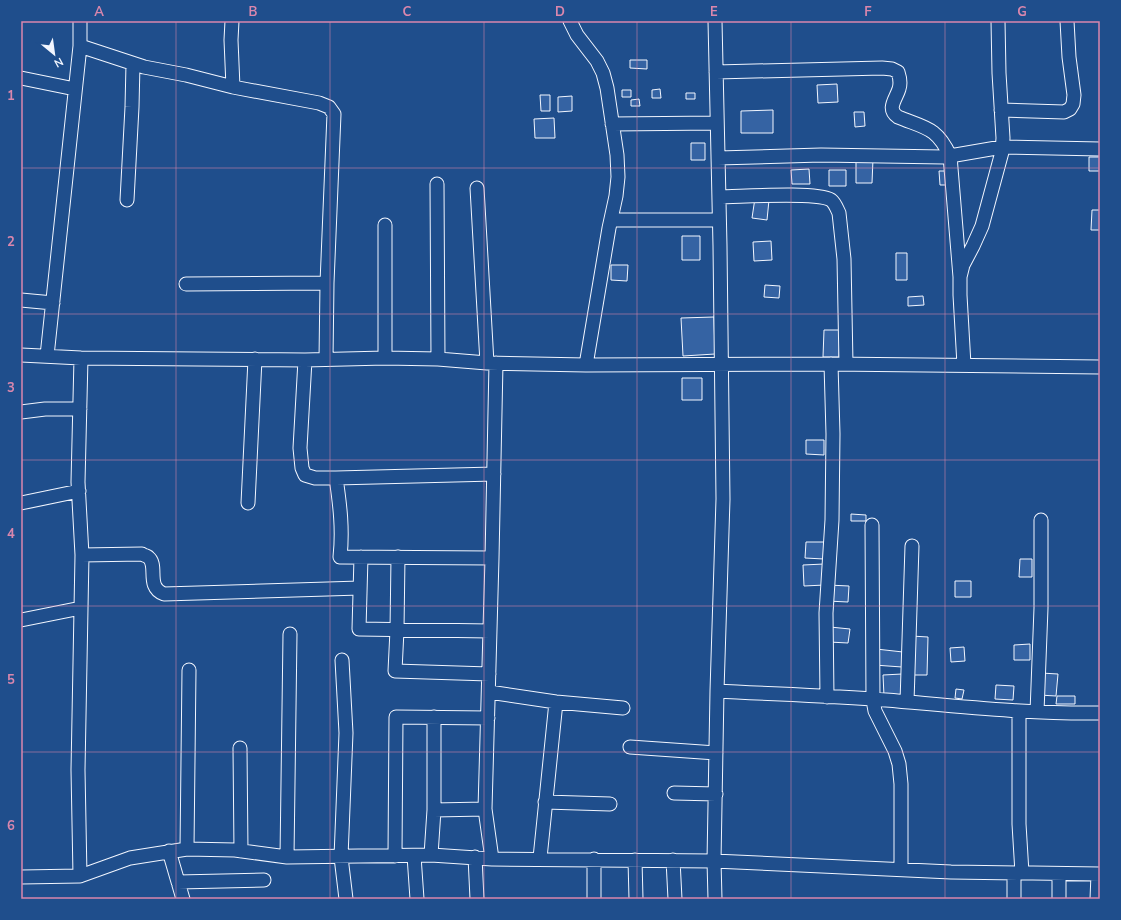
<svg xmlns="http://www.w3.org/2000/svg" width="1121" height="920" font-family="'Nunito Sans',sans-serif">
  <rect width="100%" height="100%" fill="#1f4e8c"/>
  <!-- building -->
  <path fill="#3563a3" stroke="#f2f6ff" d="M630,60H647V69L630,68Z
    M837,84L838,102L818,103L817,85Z
    M660,89L661,98H652V90Z
    M622,90H631V97H622Z
    M686,93H695V99H686Z
    M540,95H550V111H541Z
    M572,96V111L558,112V97Z
    M639,99L640,106H631V100Z
    M773,110V133H741V111Z
    M854,112H864L865,126L855,127Z
    M554,118L555,138H535L534,119Z
    M691,143H705V160H691Z
    M1089,157H1100V171H1089Z
    M856,159H873L872,183H856Z
    M809,169L810,184H792L791,170Z
    M829,170H846V186H829Z
    M939,171H946L947,185H940Z
    M755,198L769,200L767,220L752,218Z
    M1092,210H1100V230H1091Z
    M682,236H700V260H682Z
    M771,241L772,260L754,261L753,242Z
    M896,253H907V280H896Z
    M611,265H628L627,281L611,280Z
    M765,285L780,286L779,298L764,297Z
    M923,296L924,305L908,306V297Z
    M714,317L715,354L683,356L681,318Z
    M824,330H840L839,357H823Z
    M682,378H702V400H682Z
    M806,440H824V455L806,454Z
    M851,514L866,515V521H851Z
    M806,542H824V559L805,558Z
    M1020,559H1032V577H1019Z
    M824,564L825,585L804,586L803,565Z
    M955,581H971V597H955Z
    M828,585L849,586L848,602L827,601Z
    M830,627L850,629L848,643L829,642Z
    M911,636L928,637L927,675H910Z
    M1030,644V660H1014V645Z
    M964,647L965,661L951,662L950,648Z
    M876,649L903,652L902,667L874,665Z
    M1041,673L1058,674L1056,696L1039,695Z
    M902,674V695L884,696L883,675Z
    M996,685L1014,686L1013,700L995,699Z
    M956,689L964,690L962,699L955,698Z
    M1057,696H1075V704H1056Z"/>
  <g fill="none" stroke-linecap="round" stroke-linejoin="round">
    <defs>
      <path id="minor" d="M232,21L231,40L233,87
        M570,21L577,35L597,61L603,73L607,88L617,155L618,177L616,196L609,228L586,365
        M715,21L720,246L723,499L717,691L714,861L715,899
        M80,46L144,67L186,75L233,87L319,103L329,107L334,114L327,283L326,359
        M716,72L882,68L892,69L898,72C900,78 901,83 899,89C896,99 886,109 898,117C925,128 937,127 950,156L960,277
        M21,78L75,89
        M1001,110L1064,112L1070,109L1073,104L1074,95L1069,57L1067,21
        M612,124L717,123
        M718,158L821,155L944,157L1002,147L1100,149
        M437,184L438,359
        M477,188L487,363
        M719,197C739,197 816,191 831,200C835,203 837,209 839,213L844,259L846,364
        M127,200L132,107L133,64
        M611,220H719
        M385,225V358
        M186,284L327,283
        M21,300L53,303
        M21,355L81,358L305,360L385,358L438,359L487,363L586,365L831,364L1100,367
        M47,356L80,46V21
        M305,360L300,448L302,468L305,475L315,478H336L494,474
        M964,365L960,295V277L963,265L973,246L982,226L1002,152L1003,138L999,73L998,21
        M21,412L45,409H80
        M336,478C340,505 343,530 340,557L492,558
        M21,503L79,491
        M248,503L255,359
        M872,525L873,700L875,711L895,751L899,764L901,784V869
        M82,555L142,554C142,555 148,556 148,557C159,565 145,587 164,594L360,588
        M361,557L359,629L490,631
        M398,557L397,630L395,671L489,674
        M21,620L81,608
        M342,660L346,733L341,857L346,899
        M717,691C773,694 830,696 886,700C957,706 1028,714 1100,713
        M489,692L556,702L623,708
        M827,697L826,613L832,520L833,434L831,364
        M907,702L912,546
        M1019,711V824L1022,873
        M1037,712L1041,608V520
        M630,747L716,753
        M240,748L241,851
        M674,793L716,794
        M545,802L610,804
        M434,810L485,809
        M187,849L189,670
        M169,851L183,899
        M431,855L434,810V717
        M395,856L396,717L488,718
        M414,856L417,899
        M287,857L290,634
        M475,857L477,899
        M540,858L556,702
        M492,859L485,809L492,558L496,363
        M635,860L636,899
        M673,860L675,899
        M1014,873V899
        M80,876L78,770L82,555L78,482L81,358
        M21,877L80,876L130,858L187,849L235,850L287,857L431,855L492,859L714,861L951,872L1100,874
        M178,882L264,880
        M594,899V859
        M1059,899V874
        M1097,899L1098,874"/>
    </defs>
    <!-- minor casing -->
    <use href="#minor" stroke="#f2f6ff" stroke-width="15"/>
    <!-- minor -->
    <use href="#minor" stroke="#1f4e8c" stroke-width="13"/>
  </g>
  <!-- grid -->
  <path fill="none" stroke="#da87ad" stroke-width="1" stroke-opacity="0.55" d="M176,21V899M330,21V899M484,21V899M637,21V899M791,21V899M945,21V899M21,168H1100M21,314H1100M21,460H1100M21,606H1100M21,752H1100"/>
  <!-- border -->
  <rect width="1121" height="920" fill="none" stroke="#1f4e8c" stroke-width="44"/>
  <!-- north arrow -->
  <g transform="translate(54 54) rotate(151)" stroke="#1f4e8c" stroke-width="3" paint-order="stroke">
  <path d="M0-3L7 15L0 10L-7 15Z" fill="#f2f6ff"/>
  <text y="-6" font-size="11" font-weight="bold" text-anchor="middle" fill="#f2f6ff">N</text>
  </g>
  <rect x="22" y="22" width="1077" height="876" fill="none" stroke="#da87ad" stroke-width="1.5"/>
  <g font-size="13" text-anchor="middle" font-weight="bold" fill="#da87ad">
    <text x="99" y="16">A</text>
    <text x="253" y="16">B</text>
    <text x="407" y="16">C</text>
    <text x="560" y="16">D</text>
    <text x="714" y="16">E</text>
    <text x="868" y="16">F</text>
    <text x="1022" y="16">G</text>
    <text x="11" y="100">1</text>
    <text x="11" y="246">2</text>
    <text x="11" y="392">3</text>
    <text x="11" y="538">4</text>
    <text x="11" y="684">5</text>
    <text x="11" y="830">6</text>
  </g>
</svg>
